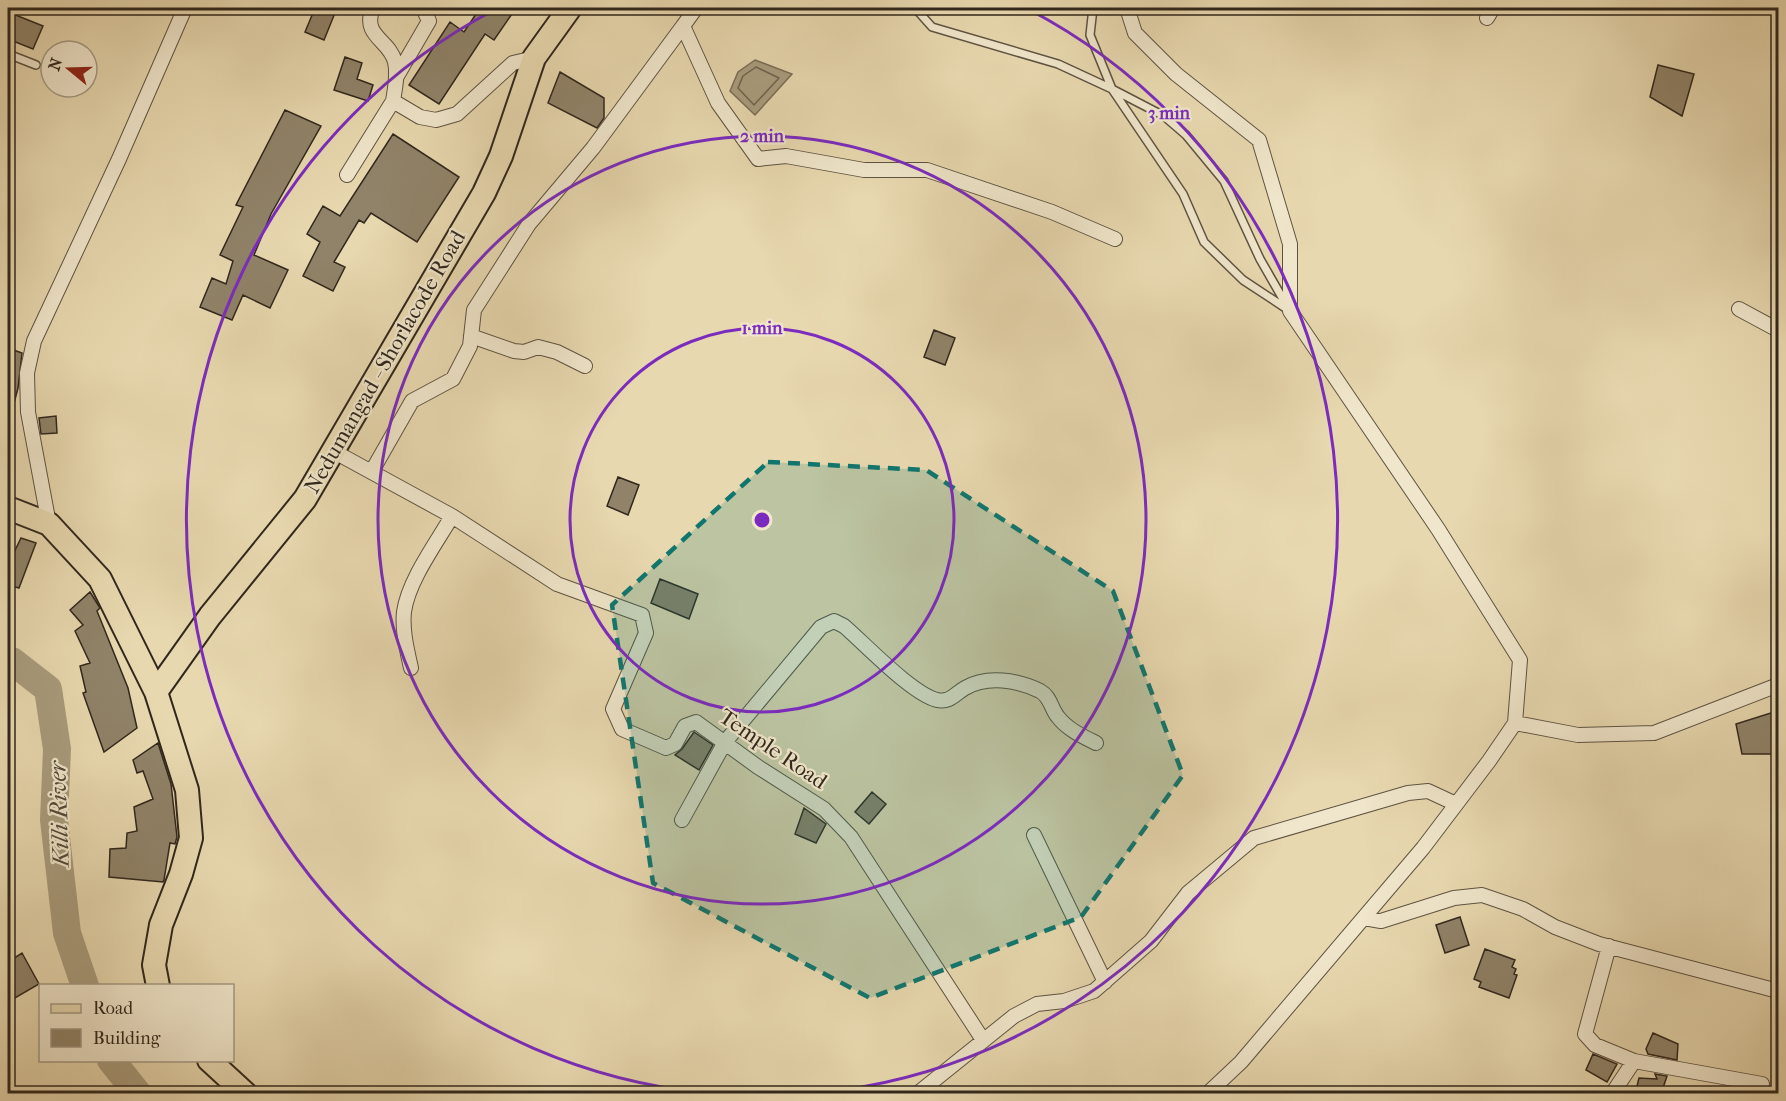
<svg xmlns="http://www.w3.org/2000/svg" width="1786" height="1101" font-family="'IM FELL French Canon',serif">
  <rect width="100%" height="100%" fill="#e8d8af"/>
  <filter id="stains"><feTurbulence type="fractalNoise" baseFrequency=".00333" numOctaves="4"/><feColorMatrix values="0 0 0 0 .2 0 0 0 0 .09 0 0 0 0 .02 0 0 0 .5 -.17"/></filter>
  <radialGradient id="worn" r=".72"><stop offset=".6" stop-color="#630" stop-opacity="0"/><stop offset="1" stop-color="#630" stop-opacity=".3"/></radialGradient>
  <!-- water -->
  <path fill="#a99c7d" stroke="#796d57" stroke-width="1.5" d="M755,60L792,74L755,115L730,91L738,72Z"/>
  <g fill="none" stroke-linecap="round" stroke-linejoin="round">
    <!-- shore -->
    <path stroke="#6c624d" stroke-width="1.5" d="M756,67L779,78L754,105L738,88L743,76Z"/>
    <!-- river -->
    <path stroke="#a99c7d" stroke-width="28" d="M8,660L12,661L48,689L57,749L54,820L67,933L85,986
      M111,1060L138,1094"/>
  </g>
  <!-- building -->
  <path fill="#908369" stroke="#30271d" stroke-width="1.5" d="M315,8H337L324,40L305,32Z
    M480,8H516L494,40L485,34L439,104L409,85L450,22L464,32Z
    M8,12L43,26L33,49L8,39Z
    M345,57L362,63L357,79L373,85L368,101L334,90Z
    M1658,65L1694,74L1682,116L1650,97Z
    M560,72L604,98V118L597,128L548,103Z
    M285,110L321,126L271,214L254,255L288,270L270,308L243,295L232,320L200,307L212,278L226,284L233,261L220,255L243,207L236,205Z
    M393,134L459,177L417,242L371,213L364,223L359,220L334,262L345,267L333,291L303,276L320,242L307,234L323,206L340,216Z
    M934,330L955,338L945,365L924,357Z
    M8,348L22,353L18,388L12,411H8Z
    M56,416L57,433L41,434L39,418Z
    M618,477L639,485L628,515L607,506Z
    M21,538L36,543L19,588L8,585V565Z
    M660,579L698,594L689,619L651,603Z
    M90,592L100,608L97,611L128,688L137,728L104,752L83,693L86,692L80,666L90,663L75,631L83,625L70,610Z
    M1774,712L1777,754H1742L1736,724Z
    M694,732L713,745L699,770L675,755L682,749Z
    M158,743L171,784L177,837L175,844L170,843L164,880L163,882L109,877L110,849L126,848L127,833L137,831L134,807L153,799L143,771L137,773L133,760Z
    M872,792L886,804L869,824L855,812Z
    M804,808L826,824L816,843L795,834Z
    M1460,917L1469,945L1445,953L1436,925Z
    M1485,949L1515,960L1512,967L1516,969L1514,974L1517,975L1509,998L1479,987L1481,982L1474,979Z
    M22,953L39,984L8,1002V962Z
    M1653,1033L1678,1044L1677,1060L1648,1054L1646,1049Z
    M1593,1054L1617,1064L1607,1082L1586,1070Z
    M1655,1074L1667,1076L1661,1094H1635L1639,1078L1657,1079Z"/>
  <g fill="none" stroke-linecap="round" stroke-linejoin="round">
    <defs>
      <path id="service" d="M915,8L932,27L1058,64L1112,89L1183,194L1204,242L1243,280L1290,311
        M1093,8L1090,35L1112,89L1164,116L1186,135L1224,181L1260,259L1287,306
        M8,54L36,65"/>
      <path id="minor" d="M373,8C361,36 390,40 395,62C398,75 395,88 393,101
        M696,8L683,26L718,103L758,159L786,156L864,170H927L1052,212L1115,239
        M1127,8L1135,33L1176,74L1259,140L1290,244V311L1438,529L1520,660L1515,723L1489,761L1423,848L1241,1062L1207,1094
        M1487,18L1493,8
        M397,76L429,21L423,8
        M347,175L393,101L420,117L436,120L457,114L513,63L534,58
        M1739,309L1778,330
        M471,336L514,351L524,352L538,347L557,352L585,366
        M333,451L452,516L557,584L642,615L646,633L613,709L622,729L666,748L675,744L685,726L696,722L758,767L824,809L851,837L983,1040
        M372,471L412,401L453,379L470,346L474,310L529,224L593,148L683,26
        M49,524L28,412L27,373L34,341L119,159L185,8
        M411,668C407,650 402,630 404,612C408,581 437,542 452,516
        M1515,723L1578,735L1654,733L1778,685
        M682,820L725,742L821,627L834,621L844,626C865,644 912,694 937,700C950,703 956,693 965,688C987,675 1018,680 1040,691C1051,697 1051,709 1058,717C1067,729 1082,736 1096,743
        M1034,835L1105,982
        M1364,918L1381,921L1454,898L1482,895L1523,909L1555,927L1599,944L1778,991
        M1609,946L1585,1034L1595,1045L1634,1061
        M917,1094L1014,1016L1037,1004L1064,1001L1094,991L1151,941L1188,893L1254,838L1408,793L1428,791L1456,804
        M1612,1094L1634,1061L1762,1084"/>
      <path id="primary" d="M8,508L49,524L100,579L156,692L187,790L191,838L181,874L161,925L154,965L158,986
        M156,692L210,616L305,499L484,193L501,156L534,58L570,8
        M209,1060L246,1094"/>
    </defs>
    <!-- service casing -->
    <use href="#service" stroke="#5e5342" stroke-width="10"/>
    <!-- minor casing -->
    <use href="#minor" stroke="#5e5342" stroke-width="16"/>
    <!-- primary casing -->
    <use href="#primary" stroke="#30271d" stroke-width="26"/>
    <!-- service -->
    <use href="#service" stroke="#f0e6cb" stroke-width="7"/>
    <!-- minor -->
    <use href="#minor" stroke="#f0e6cb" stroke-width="14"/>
    <!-- primary -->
    <use href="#primary" stroke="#e8d8af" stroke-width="22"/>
  </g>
  <!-- marked area -->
  <path fill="#0f766e" fill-opacity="0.2" stroke="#0f766e" stroke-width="4.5" stroke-dasharray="12 8" stroke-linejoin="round" d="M768,462L926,470L1113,591L1183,775L1081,917L870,998L653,883L612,605Z"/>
  <!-- distance rings -->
  <g fill="none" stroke="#7b2cbf" stroke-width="3">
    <circle cx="762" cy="520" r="192"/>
    <circle cx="762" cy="520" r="384"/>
    <path d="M707 1093A576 576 0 0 1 496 9M1028 9A576 576 0 0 1 817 1093"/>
  </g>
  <g text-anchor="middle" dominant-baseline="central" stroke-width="4.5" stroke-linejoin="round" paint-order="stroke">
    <!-- street labels -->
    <g font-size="22" fill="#30271d" stroke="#f0e6cb">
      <text transform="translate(385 362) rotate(-60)">Nedumangad - Shorlacode Road</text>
      <text transform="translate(773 749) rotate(34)">Temple Road</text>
    </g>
    <!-- water labels -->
    <g font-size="24" font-style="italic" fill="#544a3a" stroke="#f0e6cb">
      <text transform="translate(59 814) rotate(-92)">Killi River</text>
    </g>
  </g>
  <circle cx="762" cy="520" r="9" fill="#7b2cbf" stroke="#f0e6cb" stroke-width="3"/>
  <g font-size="18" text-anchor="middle" font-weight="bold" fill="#7b2cbf" stroke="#f0e6cb" stroke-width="4.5" stroke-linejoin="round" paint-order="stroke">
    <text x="1169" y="119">3 min</text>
    <text x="762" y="142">2 min</text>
    <text x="762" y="334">1 min</text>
  </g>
  <!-- margin -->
  <rect width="1786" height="1101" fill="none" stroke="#e8d8af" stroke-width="30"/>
  <rect x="9" y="9" width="1768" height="1083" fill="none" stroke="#30271d" stroke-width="3"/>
  <rect x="15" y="15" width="1756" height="1071" fill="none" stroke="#30271d" stroke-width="1.5"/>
  <!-- legend -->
  <rect x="39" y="984" width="195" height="78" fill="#f0e6cb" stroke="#a39a85" stroke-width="1.5"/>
  <rect x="51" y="1004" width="30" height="9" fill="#e8d8af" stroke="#a39a85" stroke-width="1.5"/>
  <text x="93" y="1014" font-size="18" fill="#30271d">Road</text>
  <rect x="51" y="1029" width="30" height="18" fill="#908369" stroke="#a39a85" stroke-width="1.5"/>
  <text x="93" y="1044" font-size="18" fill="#30271d">Building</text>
  <!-- north arrow -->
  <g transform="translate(69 69) rotate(289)"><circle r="28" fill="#f0e6cb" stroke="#a39a85" stroke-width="1.5"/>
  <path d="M0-4.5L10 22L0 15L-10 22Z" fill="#8f2418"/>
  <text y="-9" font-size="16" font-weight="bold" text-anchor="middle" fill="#30271d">N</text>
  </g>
  <rect width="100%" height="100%" filter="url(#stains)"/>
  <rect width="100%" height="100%" fill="url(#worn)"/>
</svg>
